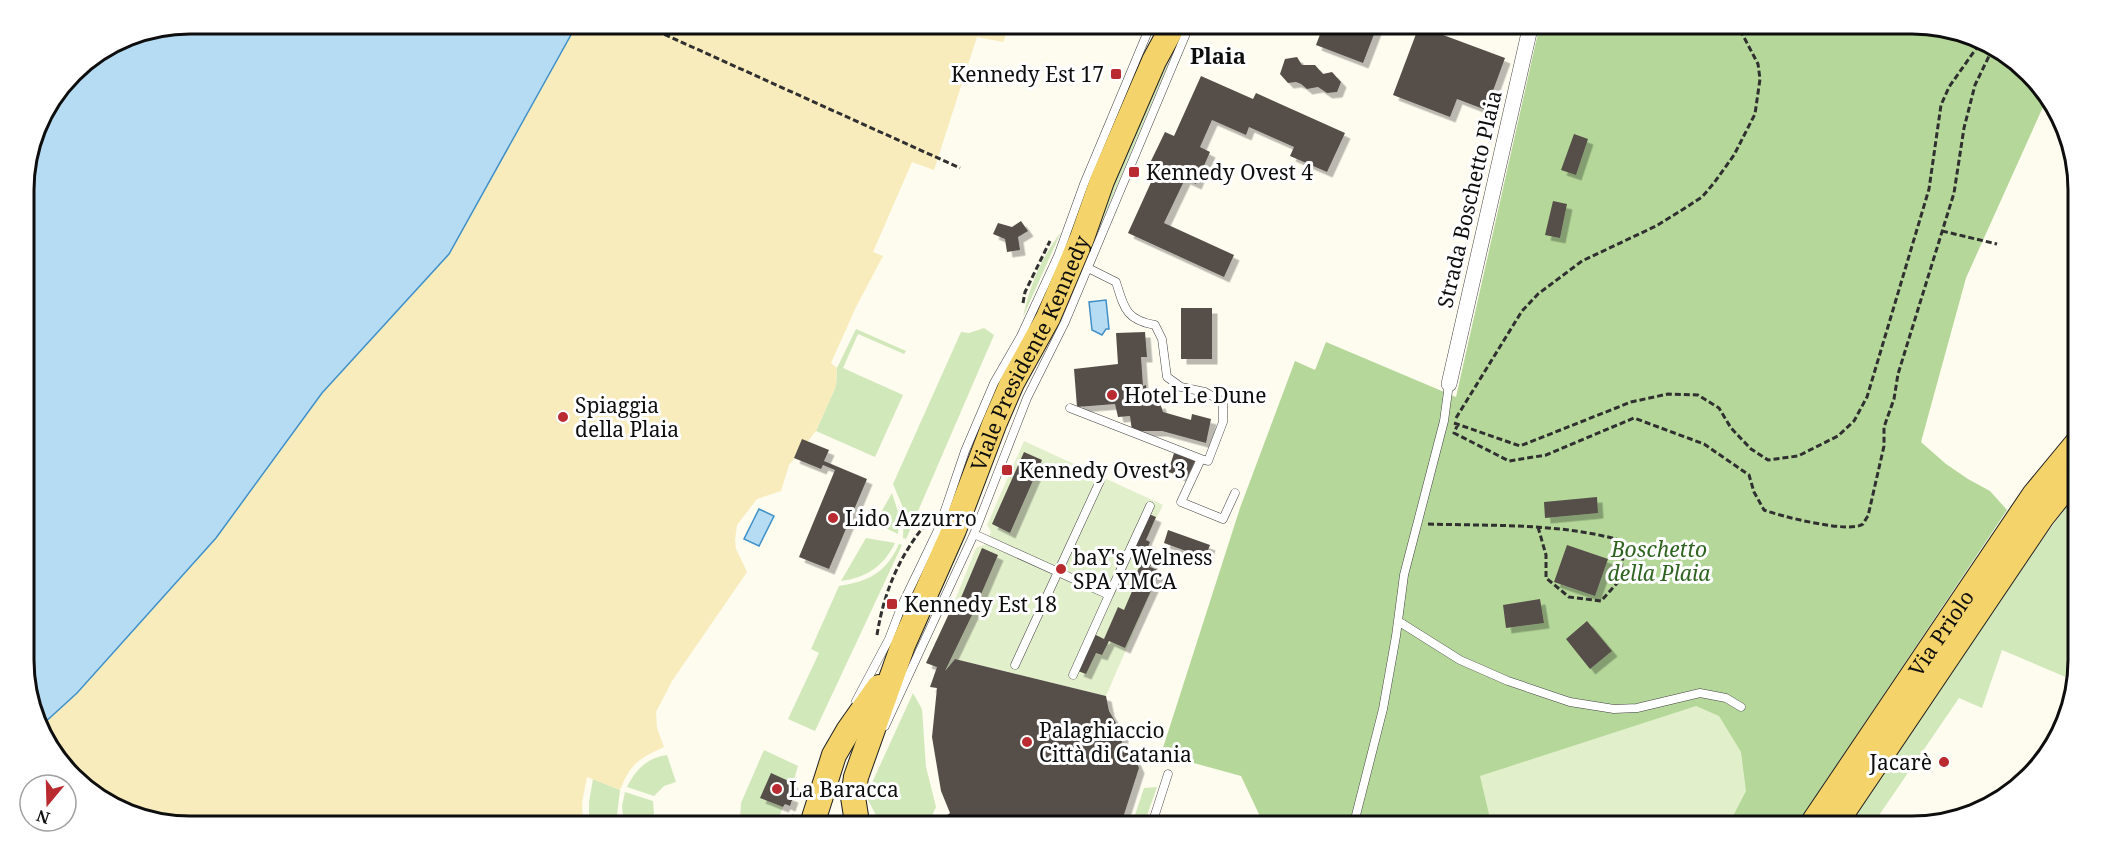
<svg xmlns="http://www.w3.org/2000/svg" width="2102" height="851" font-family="'Noto Serif',serif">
  <defs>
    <filter id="shadow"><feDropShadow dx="5.5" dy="5.5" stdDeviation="0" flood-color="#0004"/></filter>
  </defs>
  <rect width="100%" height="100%" fill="#fefbef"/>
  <!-- green -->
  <path fill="#d1e8ba" d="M1174,45L1171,57L1060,321L1019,395L993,457L964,540L889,708L991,456Z
    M1061,232L1023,317C1030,285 1041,258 1061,232Z
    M984,328L994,335L906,539L903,538L904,510L893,484L961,332L969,333Z
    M856,329L906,351L904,354L858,334L843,368L903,395L875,457L816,431L836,386L837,368Z
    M2077,492L2078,660L2075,681L2002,650L1982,708L1959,698L1871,827H1848L2037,547Z
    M892,493L899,515L898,534L875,523Z
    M866,538L895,543C884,566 866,578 841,581Z
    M899,544L902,545L815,731L788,719L819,653L811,649L839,586C869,581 886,573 899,544Z
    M913,693L922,709L926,767L936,807L931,818H922L913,824L889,819L880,823L866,796Z
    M764,750L798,766L793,783L771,774L761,798L783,807L775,827H738L740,821L741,803Z
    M667,755L676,782L664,786L654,796L627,787C636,769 647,758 667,755Z
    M593,779L620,790L617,815L620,827H589V802Z
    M1157,787L1143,827H1131L1144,788Z
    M625,792L653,801L654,814L624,827L622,806Z"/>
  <!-- forest -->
  <path fill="#b5d89a" d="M1540,24H1911L1965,33L2043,89L2047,98L1966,278L1921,442L1946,464L1968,479L1990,491L2007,510L1795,827H1265L1241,776L1161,754L1240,508L1295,361L1315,370L1326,342L1456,397Z"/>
  <!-- sand -->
  <path fill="#f8ecbd" d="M577,24H1010L1003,42L977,37L934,170L912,162L873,252L883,256L856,307L831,363L837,368L836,386L816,431L789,465L781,491L757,499L737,525L735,540L736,549L747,572L672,681L656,712L657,728L664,747C638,759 631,763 620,790L587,777L582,803L583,827H191L137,818L65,770L43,724L77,693L216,538L322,393L449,254Z"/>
  <!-- pitch -->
  <path fill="#e2efcb" d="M1024,441L1163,505L1146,539L1150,542L1144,556L1153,561L1150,567L1160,571L1106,696L955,659L945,671L926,663L953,605L976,548L986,544L991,532L987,525Z
    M1696,706L1719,716L1741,752L1746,791L1730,822L1724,827H1492L1480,776Z"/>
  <!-- water -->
  <path fill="#b6dcf4" stroke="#4090c8" stroke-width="1.5" d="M191,24H577L449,254L322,393L216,538L77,693L43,724L27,692L24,180L41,117L81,66L127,37Z
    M1106,300L1109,329H1106L1102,335L1092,330L1089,302Z
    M759,509L774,516L759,546L744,539Z"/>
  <!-- building -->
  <path fill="#564f4a" filter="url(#shadow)" d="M1324,24H1378L1363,63L1316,45Z
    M1419,26L1505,58L1486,110L1457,99L1450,117L1393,95Z
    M1297,57L1302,65H1315L1323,74L1332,72L1341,82L1337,92L1327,93L1318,87L1307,89L1301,84L1296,82L1288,83L1280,74L1285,59Z
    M1201,76L1253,99L1256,93L1345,133L1327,172L1290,156L1294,147L1249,127L1246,135L1212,120L1200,147L1210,152L1196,184L1185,179L1164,223L1234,255L1224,277L1128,233L1158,167L1150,163L1165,132L1174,136Z
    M1574,134L1588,139L1576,175L1561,170Z
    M1553,201L1567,204L1560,238L1545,235Z
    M1021,221L1028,231L1018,237L1020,250L1007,252L1005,239L993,234L998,223L1012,227Z
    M1181,308H1212V359H1181Z
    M1145,332L1147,357H1141L1143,386L1146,385L1148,405L1160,403L1163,412L1191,420L1192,414L1211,419L1206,443L1162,431H1132L1130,416L1118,417L1115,404L1077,407L1074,369L1118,364L1116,333Z
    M802,439L829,450L824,461L867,479L829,569L799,557L835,470L823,465L821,469L794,458Z
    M1024,452L1042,460L1010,533L992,524Z
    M1174,453L1195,461L1187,478L1168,472Z
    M1597,497L1598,513L1545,518L1544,502Z
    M1149,514L1156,517L1146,540L1150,542L1144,557L1153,561L1150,567L1160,571L1125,648L1109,641L1102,655L1096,653L1086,674L1078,671L1094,634L1104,639L1118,607L1124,610L1139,575L1136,574L1144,557L1132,551Z
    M1168,530L1210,545L1205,558L1164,543Z
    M1567,545L1608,559L1595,596L1554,582Z
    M982,548L998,555L973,613L945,671L955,659L1106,696L1109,711L1123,735L1121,747L1133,754L1139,768L1120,827H932L950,813L941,791L932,737L937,688L930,687L937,667L926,663L953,605L957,607Z
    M1540,599L1544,623L1506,628L1503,605Z
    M1587,621L1612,651L1590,669L1566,639Z
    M771,773L793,783L787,795L793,797L790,806L785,804L783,807L760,798Z"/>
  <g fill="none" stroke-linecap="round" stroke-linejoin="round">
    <defs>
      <path id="service" d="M1088,268L1116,282C1124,308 1126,320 1155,325L1162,339L1167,377L1181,387L1205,392L1223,402V422L1208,461L1201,459L1181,502L1223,519L1235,493
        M1070,408L1201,459
        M974,534L1109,595L1150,506
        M1398,621L1460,660L1508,681L1570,702L1614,709L1637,708L1700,693L1726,698L1741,707
        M1015,665L1100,481
        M1073,675L1109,595
        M856,701L889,639L902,605L939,528L965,451L994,383L1021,336L1058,256L1084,184L1151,24
        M885,726L974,534L1027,398L1065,322L1190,24
        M1151,827L1168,774
        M1353,827L1383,709L1396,636L1404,575L1444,421L1449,384"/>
      <path id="minor" d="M1449,384L1531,24"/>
      <g id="primary">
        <path id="s1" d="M856,816L853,797L856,777L903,645L954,530L995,422L1012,383L1048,318L1082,238L1102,181L1154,61L1174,24"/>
        <path d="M814,818L834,755L848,731L879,687"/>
        <path id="s2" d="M1810,827L2034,495L2077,443"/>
        <path d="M1833,827L2042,517L2077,473"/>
      </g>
    </defs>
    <!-- service casing -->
    <use href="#service" stroke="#414141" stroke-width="9"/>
    <!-- minor casing -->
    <use href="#minor" stroke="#414141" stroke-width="16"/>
    <!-- primary casing -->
    <use href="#primary" stroke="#1f1f1f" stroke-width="26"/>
    <!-- path -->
    <path stroke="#303030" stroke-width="3" stroke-dasharray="6 3" stroke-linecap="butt" d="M648,27L960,168
      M1942,231L1997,244
      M1023,303L1025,292L1050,241
      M1456,418L1522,311L1538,294L1582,261L1656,226L1682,210L1702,197L1714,183L1734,155L1755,114L1760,79L1758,64L1737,24
      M1454,423L1520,446L1631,402L1668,394L1698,395L1719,408L1731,428L1751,449L1768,460L1798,456L1838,436L1854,421L1867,397L1929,189L1941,105L1949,87L1980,43
      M1458,424L1454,433L1509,461L1546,455L1634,418L1704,444L1749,475L1754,492L1764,510C1780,516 1850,534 1863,524C1863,524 1867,517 1868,516L1884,446V427L1894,399L1898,374L1954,193L1964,128L1975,85L1991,52
      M1428,524C1491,526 1555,523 1616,539L1624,551L1619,581L1601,601L1569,597L1546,578V555L1538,527
      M877,635C884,591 900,554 929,520
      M789,827L794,815
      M1411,827L1412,816"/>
    <!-- service -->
    <use href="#service" stroke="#fff" stroke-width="8"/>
    <!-- minor -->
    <use href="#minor" stroke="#fff" stroke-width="15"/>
    <!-- primary -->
    <use href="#primary" stroke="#f3d36a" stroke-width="24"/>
  </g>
  <!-- markers -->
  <g fill="#b92b30" stroke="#fff" stroke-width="2">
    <rect x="1110" y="68" width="12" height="12" rx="3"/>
    <rect x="1128" y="166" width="12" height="12" rx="3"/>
    <circle cx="1112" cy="395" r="6"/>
    <circle cx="563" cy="417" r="6"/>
    <rect x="1001" y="464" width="12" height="12" rx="3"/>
    <circle cx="833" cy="518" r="6"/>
    <circle cx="1061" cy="569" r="6"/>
    <rect x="886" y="598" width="12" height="12" rx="3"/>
    <circle cx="1027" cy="742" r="6"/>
    <circle cx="1944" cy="762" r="6"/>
    <circle cx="777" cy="789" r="6"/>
  </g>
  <g text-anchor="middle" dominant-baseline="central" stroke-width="6" stroke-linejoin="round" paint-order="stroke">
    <!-- poi labels -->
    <g font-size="21" fill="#0e0e0e" stroke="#fff" text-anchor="start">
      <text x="1104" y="74" text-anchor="end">Kennedy Est 17</text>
      <text x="1146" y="172">Kennedy Ovest 4</text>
      <text x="1124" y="395">Hotel Le Dune</text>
      <text x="575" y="405">Spiaggia<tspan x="575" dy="24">della Plaia</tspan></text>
      <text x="1019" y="470">Kennedy Ovest 3</text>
      <text x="845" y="518">Lido Azzurro</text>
      <text x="1073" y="557">baY's Welness<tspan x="1073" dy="24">SPA YMCA</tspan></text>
      <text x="904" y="604">Kennedy Est 18</text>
      <text x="1039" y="730">Palaghiaccio<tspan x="1039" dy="24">Città di Catania</tspan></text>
      <text x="1932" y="762" text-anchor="end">Jacarè</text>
      <text x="789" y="789">La Baracca</text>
    </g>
    <!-- street labels -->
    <g font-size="21" fill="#0e0e0e" stroke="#fff">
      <text transform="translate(1469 199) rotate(-77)">Strada Boschetto Plaia</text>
      <text stroke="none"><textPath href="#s1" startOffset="498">Viale Presidente Kennedy</textPath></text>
      <text stroke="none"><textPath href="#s2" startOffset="234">Via Priolo</textPath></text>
    </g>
    <!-- park labels -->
    <g font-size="21" font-style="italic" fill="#2e6320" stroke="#fff">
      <text x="1659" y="549">Boschetto<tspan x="1659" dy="24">della Plaia</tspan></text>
    </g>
    <!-- neighbourhood labels -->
    <g font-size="22" font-weight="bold" fill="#0e0e0e" stroke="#fff">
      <text x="1218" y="55">Plaia</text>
    </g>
  </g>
  <!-- crop -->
  <path d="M0 0H2102V851H0ZM190 34H1912A156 156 0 0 1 2068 190V660A156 156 0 0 1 1912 816H190A156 156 0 0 1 34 660V190A156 156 0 0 1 190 34Z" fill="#fff" fill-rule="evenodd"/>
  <path fill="none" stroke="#0e0e0e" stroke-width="3" d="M190 34H1912A156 156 0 0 1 2068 190V660A156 156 0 0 1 1912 816H190A156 156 0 0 1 34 660V190A156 156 0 0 1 190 34Z"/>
  <!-- north arrow -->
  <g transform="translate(48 803) rotate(199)"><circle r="28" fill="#ffffff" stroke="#9f9f9f" stroke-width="1.5"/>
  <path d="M0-4.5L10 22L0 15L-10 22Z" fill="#b92b30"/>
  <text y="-9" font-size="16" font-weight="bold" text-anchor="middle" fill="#0e0e0e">N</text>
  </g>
</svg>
